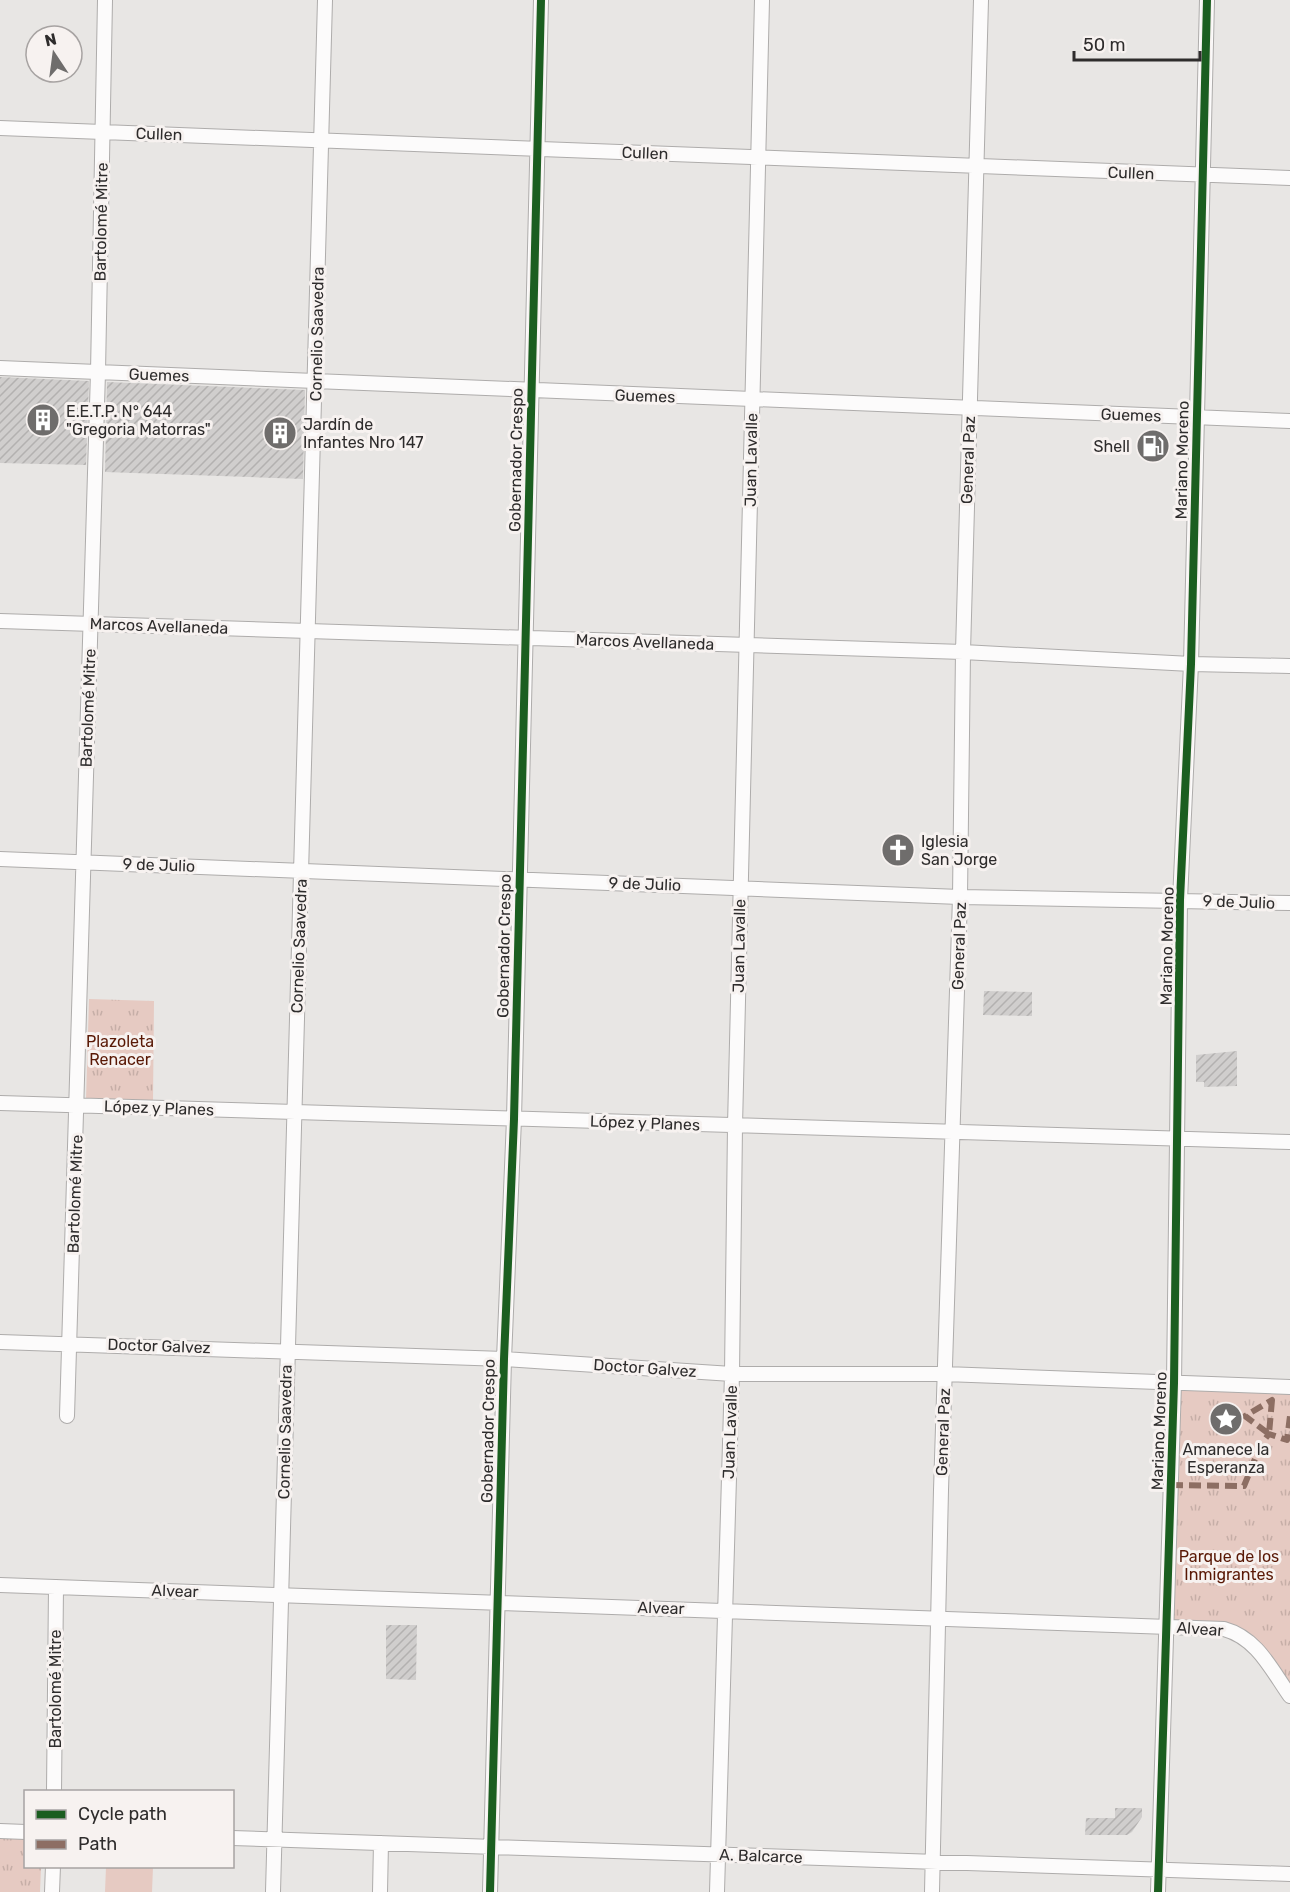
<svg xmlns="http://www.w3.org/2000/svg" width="1290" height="1892" font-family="Rubik,sans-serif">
  <defs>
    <pattern id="grass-tufts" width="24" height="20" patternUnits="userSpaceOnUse" patternTransform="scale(1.5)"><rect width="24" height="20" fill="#e6cac2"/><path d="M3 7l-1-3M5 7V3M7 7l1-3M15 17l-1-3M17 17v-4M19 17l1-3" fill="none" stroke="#c6aea7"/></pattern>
    <pattern id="building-hatch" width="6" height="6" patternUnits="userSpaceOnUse" patternTransform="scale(1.5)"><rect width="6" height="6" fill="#d0cecd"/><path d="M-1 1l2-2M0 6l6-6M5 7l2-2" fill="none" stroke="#b3b1b0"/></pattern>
  </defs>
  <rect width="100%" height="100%" fill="#e8e6e4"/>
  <!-- grass -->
  <path fill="url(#grass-tufts)" d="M89,999L154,1001L153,1102L86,1100Z
    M1174,1383L1290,1387V1696L1241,1633L1166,1627Z
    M0,1836H25L26,1866L41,1867L40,1892H0Z"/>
  <!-- garden -->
  <path fill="#e6cac2" d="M106,1867H153L152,1892H105Z"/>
  <!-- building -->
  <path fill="url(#building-hatch)" d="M0,377L89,381L86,465L0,463Z
    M107,382L305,390L303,479L105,472Z
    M984,991L1032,992V1016L983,1015Z
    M1237,1051V1086L1204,1087V1082H1196V1055Z
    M386,1625H417L416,1680L386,1679Z
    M1115,1808H1142V1817L1132,1832L1127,1835H1085L1086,1818H1115Z"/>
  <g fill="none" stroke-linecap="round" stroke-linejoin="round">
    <defs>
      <path id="minor" d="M0,128L1290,178
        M0,368L1290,421
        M0,621L963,652L1191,664L1290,666
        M0,859L960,897L1290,903
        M0,1103L1290,1142
        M0,1342L504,1359L732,1374H945L1290,1387
        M67,1416L98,372L105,0
        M0,1585L1224,1629C1257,1638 1271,1669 1290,1696
        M54,1792L56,1587
        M0,1831L26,1832
        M232,1838L1290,1874
        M52,1892L53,1866
        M273,1892L325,0
        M380,1892L381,1843
        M490,1892L504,1359L514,1119L541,0
        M717,1892L732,1374L735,1126L762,0
        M932,1892L941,1490L960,897L963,652L981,0
        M1158,1892L1174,1383L1180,900L1191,664L1207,0"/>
    </defs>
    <!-- minor casing -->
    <use href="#minor" stroke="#aeacab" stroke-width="16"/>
    <!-- minor -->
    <use href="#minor" stroke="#fcfbfb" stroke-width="14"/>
    <!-- quiet -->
    <path stroke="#8d6e63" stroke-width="6" stroke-dasharray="12 6" stroke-linecap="butt" d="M1272,1400L1269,1434L1245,1416Z
      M1171,1485L1244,1486L1261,1444L1269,1434L1287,1440L1290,1416"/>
    <defs>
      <path id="cycleway" d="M490,1892L504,1359L514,1119L541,0
        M1158,1892L1174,1383L1180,900L1191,664L1207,0"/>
    </defs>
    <!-- cycleway casing -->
    <use href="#cycleway" stroke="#f7f2f0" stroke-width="11"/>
    <!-- cycleway -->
    <use href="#cycleway" stroke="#1b5e20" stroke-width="8"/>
  </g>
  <!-- icons -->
  <defs>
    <symbol id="building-disc" viewBox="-11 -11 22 22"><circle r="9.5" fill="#6f6d6c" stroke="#f7f2f0"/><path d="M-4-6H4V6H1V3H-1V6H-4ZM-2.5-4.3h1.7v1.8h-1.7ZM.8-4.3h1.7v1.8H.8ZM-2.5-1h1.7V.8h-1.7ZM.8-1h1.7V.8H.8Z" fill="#fff"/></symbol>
    <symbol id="fuel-disc" viewBox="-11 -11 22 22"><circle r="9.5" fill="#6f6d6c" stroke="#f7f2f0"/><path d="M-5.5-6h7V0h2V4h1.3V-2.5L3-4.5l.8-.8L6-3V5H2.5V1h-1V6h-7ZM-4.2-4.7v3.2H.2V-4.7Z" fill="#fff"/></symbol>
    <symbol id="church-disc" viewBox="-11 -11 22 22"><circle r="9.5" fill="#6f6d6c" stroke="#f7f2f0"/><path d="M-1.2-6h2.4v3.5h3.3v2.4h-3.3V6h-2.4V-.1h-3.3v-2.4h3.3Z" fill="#fff"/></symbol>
    <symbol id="sight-disc" viewBox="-11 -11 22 22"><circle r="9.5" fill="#6f6d6c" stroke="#f7f2f0"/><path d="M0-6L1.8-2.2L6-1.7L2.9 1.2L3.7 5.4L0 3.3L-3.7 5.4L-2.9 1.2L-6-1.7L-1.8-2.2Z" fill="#fff"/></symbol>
  </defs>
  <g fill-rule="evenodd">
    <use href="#building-disc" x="24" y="401" width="38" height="38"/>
    <use href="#building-disc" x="261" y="414" width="38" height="38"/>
    <use href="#fuel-disc" x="1134" y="427" width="38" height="38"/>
    <use href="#church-disc" x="879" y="831" width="38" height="38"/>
    <use href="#sight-disc" x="1207" y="1400" width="38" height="38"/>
  </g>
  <g text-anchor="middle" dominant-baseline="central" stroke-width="6" stroke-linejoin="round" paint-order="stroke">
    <!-- street labels -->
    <g font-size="16" fill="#2e2c2c" stroke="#f7f2f0">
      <text transform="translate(159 134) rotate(2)">Cullen</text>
      <text transform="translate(645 153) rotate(2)">Cullen</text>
      <text transform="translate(1131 173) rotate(2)">Cullen</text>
      <text transform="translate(101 222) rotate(-89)">Bartolomé Mitre</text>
      <text transform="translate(317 334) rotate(-89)">Cornelio Saavedra</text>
      <text transform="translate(159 375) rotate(2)">Guemes</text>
      <text transform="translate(645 396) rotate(2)">Guemes</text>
      <text transform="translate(1131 415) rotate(2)">Guemes</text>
      <text transform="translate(516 460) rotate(-89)">Gobernador Crespo</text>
      <text transform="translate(751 460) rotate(-89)">Juan Lavalle</text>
      <text transform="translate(968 460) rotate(-88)">General Paz</text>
      <text transform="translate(1182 460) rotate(-89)">Mariano Moreno</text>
      <text transform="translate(159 626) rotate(2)">Marcos Avellaneda</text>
      <text transform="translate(645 642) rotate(2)">Marcos Avellaneda</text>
      <text transform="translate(88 708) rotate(-88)">Bartolomé Mitre</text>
      <text transform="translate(159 865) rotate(2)">9 de Julio</text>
      <text transform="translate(645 884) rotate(2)">9 de Julio</text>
      <text transform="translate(1239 902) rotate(2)">9 de Julio</text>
      <text transform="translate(299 946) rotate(-88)">Cornelio Saavedra</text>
      <text transform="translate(504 946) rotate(-89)">Gobernador Crespo</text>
      <text transform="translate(739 946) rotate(-89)">Juan Lavalle</text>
      <text transform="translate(959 946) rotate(-88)">General Paz</text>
      <text transform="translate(1167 946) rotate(-89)">Mariano Moreno</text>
      <text transform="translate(159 1108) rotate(2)">López y Planes</text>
      <text transform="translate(645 1123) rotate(2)">López y Planes</text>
      <text transform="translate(75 1194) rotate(-88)">Bartolomé Mitre</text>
      <text transform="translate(159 1346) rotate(2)">Doctor Galvez</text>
      <text transform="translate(645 1368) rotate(4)">Doctor Galvez</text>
      <text transform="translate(488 1431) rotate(-89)">Gobernador Crespo</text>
      <text transform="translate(1159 1431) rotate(-88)">Mariano Moreno</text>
      <text transform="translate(285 1432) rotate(-89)">Cornelio Saavedra</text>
      <text transform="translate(730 1432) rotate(-88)">Juan Lavalle</text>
      <text transform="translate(943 1432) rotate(-88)">General Paz</text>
      <text transform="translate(175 1591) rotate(2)">Alvear</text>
      <text transform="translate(661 1608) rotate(2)">Alvear</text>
      <text transform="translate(1200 1629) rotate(4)">Alvear</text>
      <text transform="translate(55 1689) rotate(-90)">Bartolomé Mitre</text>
      <text transform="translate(761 1856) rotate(2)">A. Balcarce</text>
    </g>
    <!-- poi labels -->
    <g font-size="16" fill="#2e2c2c" stroke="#f7f2f0" text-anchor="start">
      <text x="66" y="411">E.E.T.P. N° 644<tspan x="66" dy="18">"Gregoria Matorras"</tspan></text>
      <text x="303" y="424">Jardín de<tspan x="303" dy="18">Infantes Nro 147</tspan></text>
      <text x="1130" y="446" text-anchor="end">Shell</text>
      <text x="921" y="841">Iglesia<tspan x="921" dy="18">San Jorge</tspan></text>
      <text x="1226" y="1449" text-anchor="middle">Amanece la<tspan x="1226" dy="18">Esperanza</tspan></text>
    </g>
    <!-- park labels -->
    <g font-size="16" fill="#591805" stroke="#f7f2f0">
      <text x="120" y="1041">Plazoleta<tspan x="120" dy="18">Renacer</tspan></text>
      <text x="1229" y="1556">Parque de los<tspan x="1229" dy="18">Inmigrantes</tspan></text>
    </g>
  </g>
  <!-- legend -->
  <rect x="24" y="1790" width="210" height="78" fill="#f7f2f0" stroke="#a7a3a2" stroke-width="1.5"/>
  <rect x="36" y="1810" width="30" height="9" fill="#1b5e20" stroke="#a7a3a2" stroke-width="1.5"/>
  <text x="78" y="1820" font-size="18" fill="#2e2c2c">Cycle path</text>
  <rect x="36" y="1840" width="30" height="9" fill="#8d6e63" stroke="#a7a3a2" stroke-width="1.5"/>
  <text x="78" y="1850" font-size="18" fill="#2e2c2c">Path</text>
  <!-- north arrow -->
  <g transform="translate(54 54) rotate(347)"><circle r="28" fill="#f7f2f0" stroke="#a7a3a2" stroke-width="1.5"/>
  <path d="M0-4.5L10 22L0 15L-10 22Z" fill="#6f6d6c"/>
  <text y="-9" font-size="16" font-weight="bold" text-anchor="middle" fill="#2e2c2c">N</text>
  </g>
  <!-- scale -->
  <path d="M1074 51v9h126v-9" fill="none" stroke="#2e2c2c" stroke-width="3"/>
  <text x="1083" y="51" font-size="18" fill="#2e2c2c" stroke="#f7f2f0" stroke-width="4.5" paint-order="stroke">50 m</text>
</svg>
